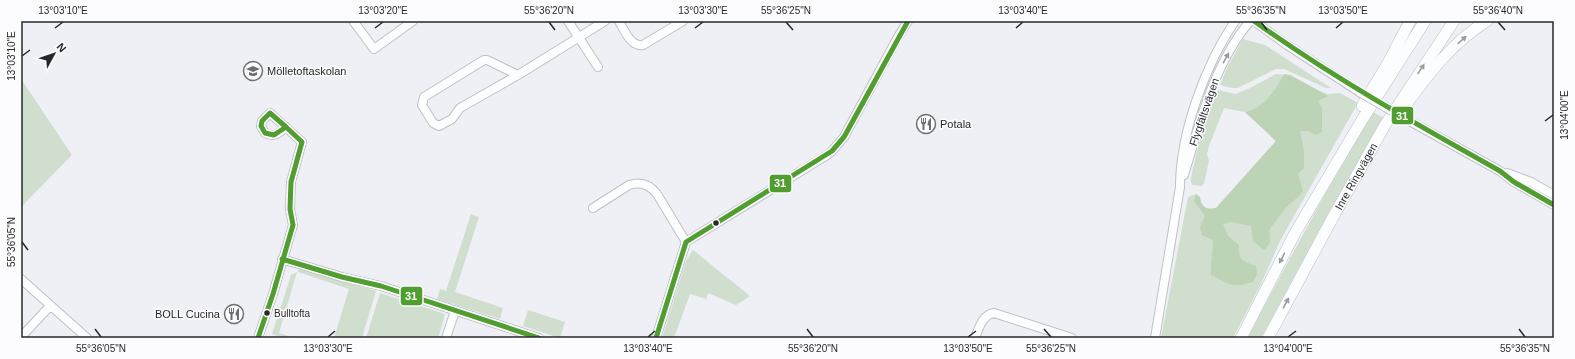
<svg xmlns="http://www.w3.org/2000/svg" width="1575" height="359" font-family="Helvetica,sans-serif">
  <rect width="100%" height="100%" fill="#eef0f6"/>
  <!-- green -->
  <path fill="#d0decd" d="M1243,39L1265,45L1331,88H1326L1284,69H1276L1238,88H1232L1220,85L1227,68Z
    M1276,74L1290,75L1318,90L1327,94L1340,93L1358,103L1281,239L1260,286L1233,338H1161L1188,197L1196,194L1200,197C1201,208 1207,210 1216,208L1276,141L1245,112L1224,108L1209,146L1207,154L1209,161L1204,183L1202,186L1192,185L1191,182V178C1197,147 1206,118 1218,90L1235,94L1248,89Z
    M21,79L72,155L21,207Z
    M1373,112L1384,118L1328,214L1261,338H1247L1332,181Z
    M471,214L479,217L455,292L503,308L500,319L437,299L440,289L446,291Z
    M693,250L750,296L736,305L708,293L706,299L690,294L674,338H662L686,261Z
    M300,267L376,291L362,338H334L349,289L298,272Z
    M297,272L279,333L294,338H284L272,334L291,275Z
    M380,293L445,314L438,338H366Z
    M528,310L565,322L560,338L523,326Z"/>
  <!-- forest -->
  <path fill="#bcd3b5" d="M1284,74L1290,75L1328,96L1318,101L1322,109V132L1316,135L1307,131H1300L1304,152V168L1298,174L1303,191L1298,197L1286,207L1269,230C1271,239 1271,244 1264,250L1253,241L1251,226L1231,222L1223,224L1228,236L1239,245C1238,260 1242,261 1256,266L1257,274L1253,282C1232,288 1230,285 1211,275C1210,269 1213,249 1213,240L1202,235L1200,227L1205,216L1194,201L1196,194L1200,197C1201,208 1207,210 1216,208L1276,141L1245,112C1264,109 1276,89 1284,74Z"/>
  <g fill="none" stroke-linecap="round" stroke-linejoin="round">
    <defs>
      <path id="minor" d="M355,21L354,22L374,49L413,21
        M568,21L598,67
        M619,21C624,30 631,47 643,45L683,21
        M1254,21L1287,45L1361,93
        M518,75L487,60H484L424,97L422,105L433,123L439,126L452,119L460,108L518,75L605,21
        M1406,119L1500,171L1514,182L1554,205
        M1507,173L1531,182L1554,195
        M1184,175C1200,122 1214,64 1250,21
        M593,208L629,185C641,181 650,185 657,194L686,242
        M282,259L342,277L381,286L539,338
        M21,279L87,338
        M21,337L50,306
        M258,338L273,294L293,225L290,209L291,182L302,142L270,113L262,121L261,126L265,133C274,138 279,133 286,127
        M446,338L455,311
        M656,338L686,242L827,155L832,151L844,137L898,37L908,21
        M975,338C979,328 982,315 994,313L1072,338
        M1155,338L1180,187C1180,134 1205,65 1235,21"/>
      <g id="highway">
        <path d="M1408,102C1430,72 1454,41 1487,21"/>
        <path d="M1362,106L1388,63L1410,21"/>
        <path d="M1241,338L1295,233L1362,120L1425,21"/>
        <path id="s1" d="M1268,338L1332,219L1385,125L1454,21"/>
      </g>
    </defs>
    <!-- minor casing -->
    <use href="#minor" stroke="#bfc1c5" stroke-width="10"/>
    <!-- highway casing -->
    <use href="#highway" stroke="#bfc1c5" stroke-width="12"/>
    <!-- minor -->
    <use href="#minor" stroke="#fcfdfe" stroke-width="8"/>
    <!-- highway -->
    <use href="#highway" stroke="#fcfdfe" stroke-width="11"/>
    <defs>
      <path id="minor-bridge" d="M1361,93L1406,119"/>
    </defs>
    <!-- minor-bridge casing -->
    <use href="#minor-bridge" stroke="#bfc1c5" stroke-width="10" stroke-linecap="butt"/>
    <!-- minor-bridge -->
    <use href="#minor-bridge" stroke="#fcfdfe" stroke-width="8"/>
    <defs>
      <path id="bus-1" d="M1254,21C1332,77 1416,124 1500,171L1514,182L1554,205
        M270,113L286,127L274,135L265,133L261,126L262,121Z
        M282,259L342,277L381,286L539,338
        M258,338L273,294L293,225L290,209L291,182L302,142L286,127
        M656,338L686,242L832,151L844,137L908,21"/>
    </defs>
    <!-- bus-1 casing -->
    <use href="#bus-1" stroke="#fcfcfe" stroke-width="8"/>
    <!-- bus-1 -->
    <use href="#bus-1" stroke="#509e2f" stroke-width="5"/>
  </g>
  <!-- one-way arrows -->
  <defs><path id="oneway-solid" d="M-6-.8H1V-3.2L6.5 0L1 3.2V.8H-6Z"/></defs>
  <g fill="#9c9da0">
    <use href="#oneway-solid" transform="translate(1462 40) rotate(-42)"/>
    <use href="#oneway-solid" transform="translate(1226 58) rotate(-61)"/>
    <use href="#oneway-solid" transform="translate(1421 69) rotate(-56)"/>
    <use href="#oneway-solid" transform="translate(1282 258) rotate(117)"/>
    <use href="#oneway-solid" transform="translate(1286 303) rotate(-61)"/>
  </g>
  <!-- ticks -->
  <path fill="none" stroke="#27282c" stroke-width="1.5" d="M549,22L555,30M786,22L793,30M1261,22L1267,30M1498,22L1505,30M55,28L63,22M375,28L383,22M695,28L703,22M1016,28L1023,22M1336,28L1343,22M22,56L30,50M1545,121L1553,115M22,242L28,250M95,329L101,337M807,329L813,337M1044,329L1051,337M1519,329L1525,337M328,337L335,331M648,337L655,331M968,337L976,331M1288,337L1296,331"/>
  <!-- icons -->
  <defs>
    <symbol id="school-ring" viewBox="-11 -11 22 22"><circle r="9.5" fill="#fcfcfe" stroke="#6d6e73" stroke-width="1.5"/><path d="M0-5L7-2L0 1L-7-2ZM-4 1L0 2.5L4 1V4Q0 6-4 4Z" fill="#6d6e73"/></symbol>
    <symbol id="restaurant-ring" viewBox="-11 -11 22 22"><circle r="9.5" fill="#fcfcfe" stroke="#6d6e73" stroke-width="1.5"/><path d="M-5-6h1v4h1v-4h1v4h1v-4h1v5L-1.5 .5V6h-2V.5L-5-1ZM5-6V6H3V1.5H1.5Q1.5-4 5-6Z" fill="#6d6e73"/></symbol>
  </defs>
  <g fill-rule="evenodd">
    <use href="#school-ring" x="242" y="60" width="22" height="22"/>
    <use href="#restaurant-ring" x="915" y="113" width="22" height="22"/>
    <use href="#restaurant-ring" x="223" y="303" width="22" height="22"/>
  </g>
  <!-- markers -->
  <g fill="#27282c" stroke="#fcfcfe" stroke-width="1.5">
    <circle cx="716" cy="223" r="3.5"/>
    <circle cx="267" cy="313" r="3.5"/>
  </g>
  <g text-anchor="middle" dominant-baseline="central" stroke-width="3" stroke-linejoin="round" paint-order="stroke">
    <!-- bus labels -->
    <g font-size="10" fill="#27282c" stroke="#fcfcfe" text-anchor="start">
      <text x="274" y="313">Bulltofta</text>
    </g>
    <!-- poi labels -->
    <g font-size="11" fill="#27282c" stroke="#fcfcfe" text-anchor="start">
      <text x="267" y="71">Mölletoftaskolan</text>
      <text x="940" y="124">Potala</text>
      <text x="220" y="314" text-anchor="end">BOLL Cucina</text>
    </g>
    <!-- street labels -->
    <g font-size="11" fill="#27282c" stroke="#fcfcfe">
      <text transform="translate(1204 112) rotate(-71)">Flygfältsvägen</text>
      <text stroke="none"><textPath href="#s1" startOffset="184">Inre Ringvägen</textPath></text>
    </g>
  </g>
  <g stroke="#fcfcfe" stroke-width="1.5">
    <rect x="1391" y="106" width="23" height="19" rx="4" fill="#509e2f"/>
    <rect x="769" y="174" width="23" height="19" rx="4" fill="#509e2f"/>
    <rect x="400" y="286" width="23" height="20" rx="4" fill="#509e2f"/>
  </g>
  <g font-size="11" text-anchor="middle" font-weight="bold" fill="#fff">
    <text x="1402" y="120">31</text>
    <text x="780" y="187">31</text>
    <text x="411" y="300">31</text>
  </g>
  <!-- border -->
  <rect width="1575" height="359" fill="none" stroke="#fcfcfe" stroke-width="44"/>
  <!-- north arrow -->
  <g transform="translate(54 54) rotate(50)" stroke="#fcfcfe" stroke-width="3" paint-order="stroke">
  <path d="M0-3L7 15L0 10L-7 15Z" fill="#27282c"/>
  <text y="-6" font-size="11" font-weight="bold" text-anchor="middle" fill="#27282c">N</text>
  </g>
  <rect x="22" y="22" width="1531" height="315" fill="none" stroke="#27282c" stroke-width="1.5"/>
  <g font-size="10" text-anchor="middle" fill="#27282c">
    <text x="63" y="14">13°03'10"E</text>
    <text x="383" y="14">13°03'20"E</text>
    <text x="549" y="14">55°36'20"N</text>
    <text x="703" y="14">13°03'30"E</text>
    <text x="786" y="14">55°36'25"N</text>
    <text x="1023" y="14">13°03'40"E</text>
    <text x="1261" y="14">55°36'35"N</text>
    <text x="1343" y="14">13°03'50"E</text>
    <text x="1498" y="14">55°36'40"N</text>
    <text transform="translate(11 56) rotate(-90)" y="4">13°03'10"E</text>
    <text transform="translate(1564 115) rotate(-90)" y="4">13°04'00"E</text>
    <text transform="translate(11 242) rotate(-90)" y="4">55°36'05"N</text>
    <text x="101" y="352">55°36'05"N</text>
    <text x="328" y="352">13°03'30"E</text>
    <text x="648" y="352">13°03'40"E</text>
    <text x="813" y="352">55°36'20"N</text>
    <text x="968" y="352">13°03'50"E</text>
    <text x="1051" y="352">55°36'25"N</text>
    <text x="1288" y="352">13°04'00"E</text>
    <text x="1525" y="352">55°36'35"N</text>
  </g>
</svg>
